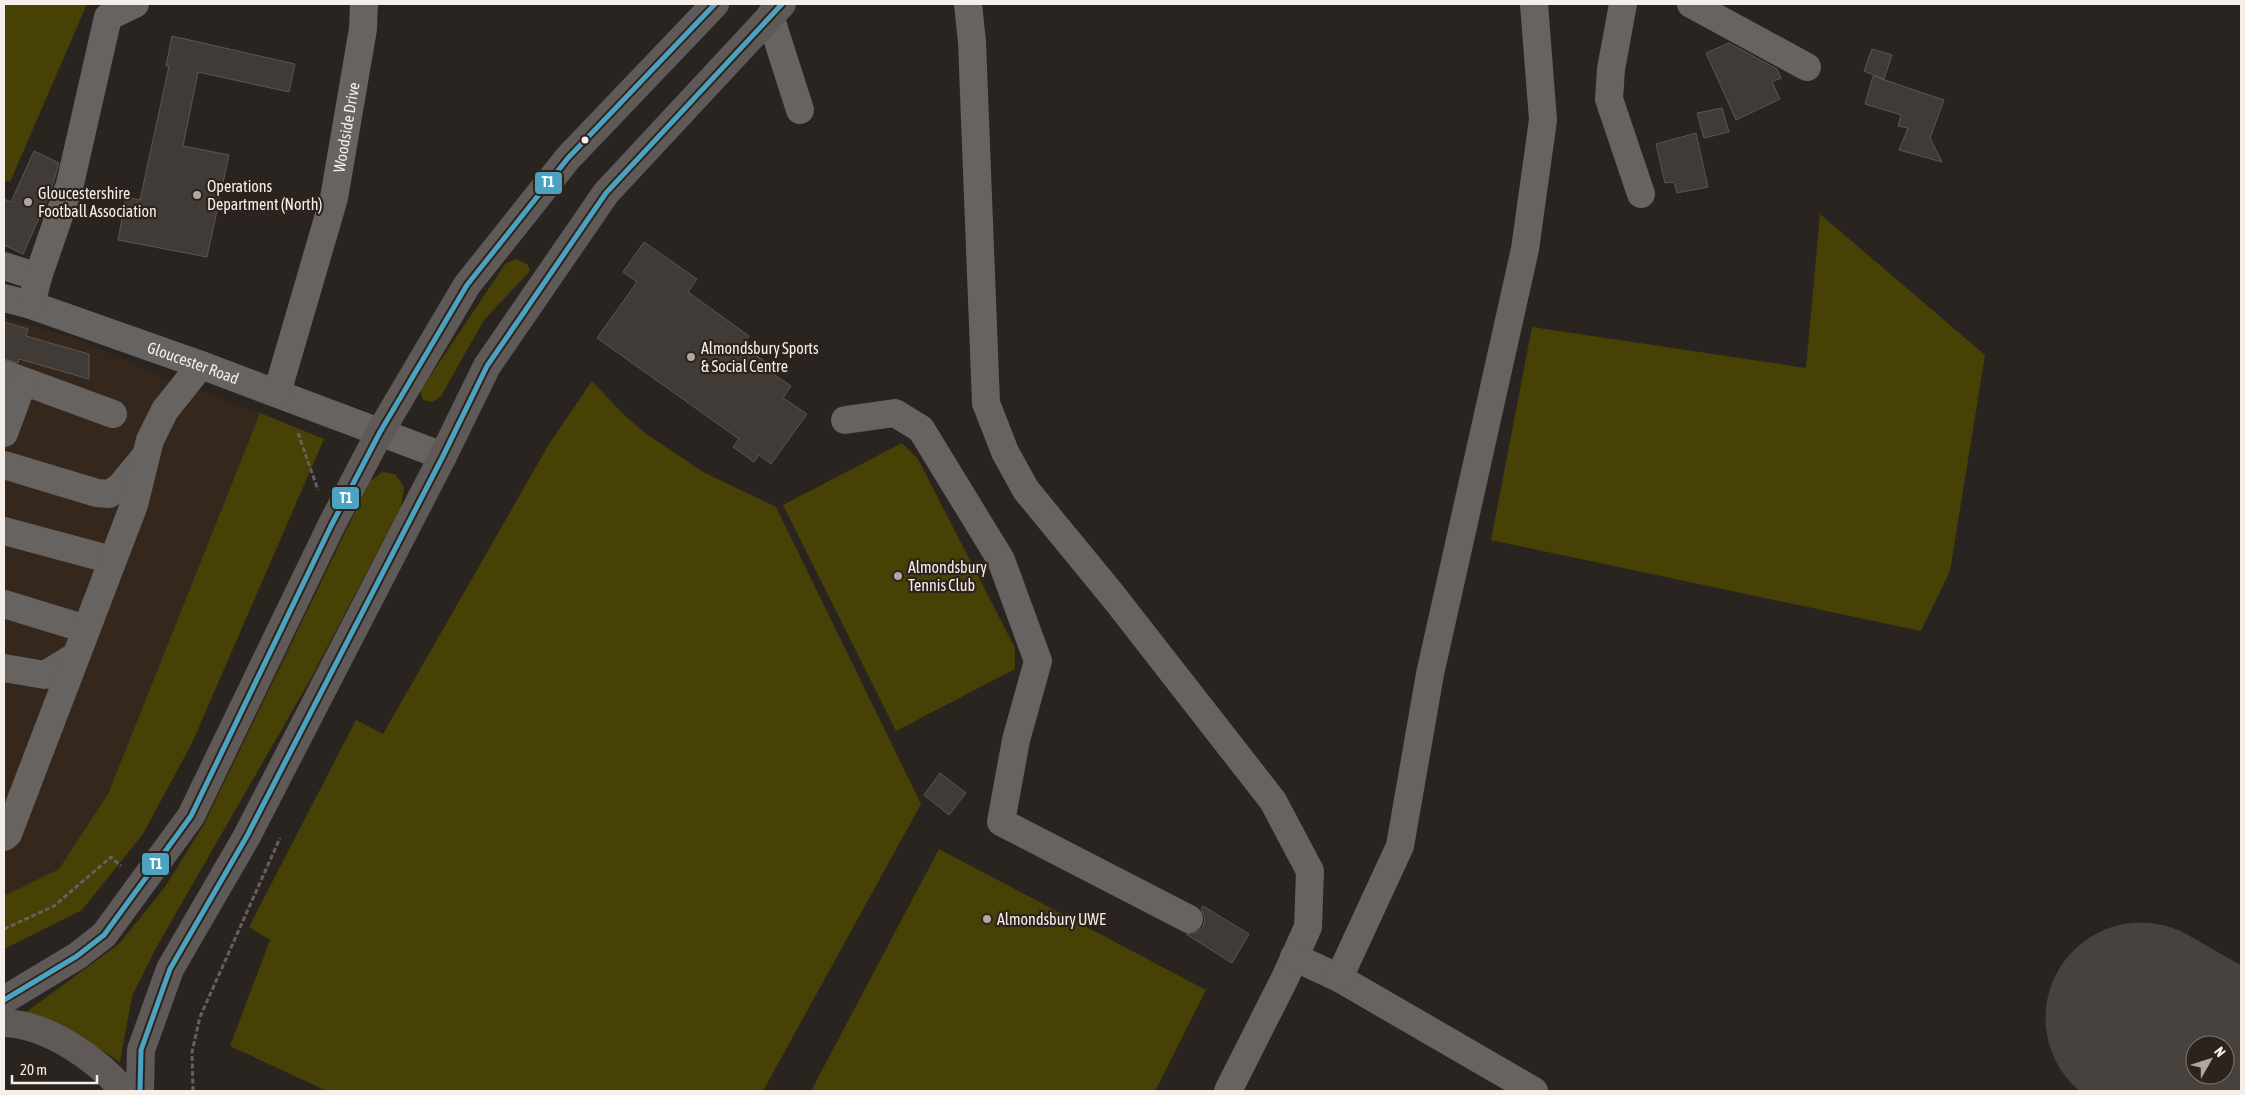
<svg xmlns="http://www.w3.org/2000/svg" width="2245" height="1095" font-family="'Asap Condensed',sans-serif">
  <rect width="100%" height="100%" fill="#2a2420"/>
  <!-- built -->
  <path fill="#36271d" d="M4,317L80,340L162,377L260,413L108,794L59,869L4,896Z"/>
  <!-- green -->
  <path fill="#474106" d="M4,4H87L10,182L4,180Z
    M1820,214L1985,355L1950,571L1921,631L1491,540L1532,327L1806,368Z
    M517,259L528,265L530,271L484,320L441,396L433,402L423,400L420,391L506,263Z
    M592,381L623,414L645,433L703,472L776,507L921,804L763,1091H327L230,1046L270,940L249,927L356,720L383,734L549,444Z
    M260,413L324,439L192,743L143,834L82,910L4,949V896L59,869L108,794Z
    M902,443L918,459L1015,648V669L896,731L783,505Z
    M382,472L395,474L404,487L401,507L310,680L156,948L132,996L120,1062L86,1040L26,1012L119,944L165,887L204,824L370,481Z
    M939,849L1206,990L1155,1091H811Z"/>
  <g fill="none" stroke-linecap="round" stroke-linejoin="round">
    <!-- runway -->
    <path stroke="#47423e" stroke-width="191" d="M2141,1018L2195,1049"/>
  </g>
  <!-- building -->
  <path fill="#403b37" stroke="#5a5652" d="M172,36L295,64L289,92L198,72L183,146L229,155L207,257L118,240L126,197L140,200L169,66H166Z
    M1729,43L1777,69L1781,78L1772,82L1780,99L1736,120L1706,53Z
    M1872,49L1892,55L1884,79L1864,71Z
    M1873,76L1944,100L1930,138L1942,162L1899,150L1908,128L1898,126L1901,115L1865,104Z
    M1722,108L1729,132L1704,138L1697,113Z
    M1696,133L1708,187L1677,193L1674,182L1665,183L1656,144Z
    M34,151L59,163L50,194L23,254L4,245V199L11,202Z
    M644,242L697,279L688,292L749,336L742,345L775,369L772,373L791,386L783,398L807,414L771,464L759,455L754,462L733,447L739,439L597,338L637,282L623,272Z
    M4,322L28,329L26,336L89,354V379L19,359L18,363L4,359Z
    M940,773L966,793L949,815L924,795Z
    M1203,906L1249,934L1232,963L1186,934L1197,932L1203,927L1205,918L1201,909Z"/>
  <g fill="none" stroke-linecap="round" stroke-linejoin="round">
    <!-- path -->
    <path stroke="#64605f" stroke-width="3" stroke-dasharray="5 2.5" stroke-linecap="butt" d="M298,433L318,490
      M4,929L54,906L111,857L121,866
      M193,1091L192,1052L200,1017L280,838"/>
    <!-- minor -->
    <g stroke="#666361" stroke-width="28">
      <path d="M968,4L972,42L986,403L1005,452L1026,490L1113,596L1273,801L1310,871L1308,927L1286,976L1228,1091"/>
      <path d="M1623,4L1611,69L1609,99L1641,194"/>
      <path d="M1691,4L1807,67"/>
      <path d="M770,16L800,110"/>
      <path d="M4,266L38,277"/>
      <path id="s1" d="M4,298L31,305L201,365L443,456"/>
      <path d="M31,305L38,277L70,184L108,17L135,4"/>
      <path d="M4,374L113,414"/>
      <path id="s2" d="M277,393L334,198L363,29L364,4"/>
      <path d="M845,420L895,413L921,429L1001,560L1038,661L1016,740L1001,822L1189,919"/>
      <path d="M4,433L23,382"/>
      <path d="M4,465L97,493L109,494L120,487L144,458"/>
      <path d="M4,531L112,560"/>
      <path d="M4,604L86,629"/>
      <path d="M4,668L45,675L76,656"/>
      <path d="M4,837L8,834L134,505L150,440L165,410L201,365"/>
      <path d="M1294,957L1339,978L1534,1091"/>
      <path d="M1339,978L1400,846L1430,674L1525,249L1543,120L1534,4"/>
    </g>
    <!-- major -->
    <path stroke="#5f5a57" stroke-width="28" d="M4,1000L77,956L104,935L191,816L331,526L380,432L467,285L568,158L715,4
      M4,1023C47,1024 97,1059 124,1091
      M140,1091L141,1050L170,969L247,836L443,456L487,366L606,193L782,4"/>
    <defs>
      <path id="bus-1" d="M4,1000L77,956L104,935L191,816L331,526L380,432L467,285L568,158L715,4
        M140,1091L141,1050L170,969L247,836L443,456L487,366L606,193L782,4"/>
    </defs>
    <!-- bus-1 casing -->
    <use href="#bus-1" stroke="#2e231c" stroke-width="9"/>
    <!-- bus-1 -->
    <use href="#bus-1" stroke="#4ba3c1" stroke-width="5"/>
  </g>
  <!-- markers -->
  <circle fill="#f5eee9" stroke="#2e231c" stroke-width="2" cx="585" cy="140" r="4.5"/>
  <g fill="#aea7a3" stroke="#2e231c" stroke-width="2">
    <circle cx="197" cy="195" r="5"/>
    <circle cx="28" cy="202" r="5"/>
    <circle cx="691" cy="357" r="5"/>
    <circle cx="898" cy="576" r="5"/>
    <circle cx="987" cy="919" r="5"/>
  </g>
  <g text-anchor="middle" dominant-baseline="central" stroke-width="4.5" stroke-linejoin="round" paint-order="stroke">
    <!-- street labels -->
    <g font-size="16" fill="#f5eee9" stroke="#2e231c">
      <text stroke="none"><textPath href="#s2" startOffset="275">Woodside Drive</textPath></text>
      <text stroke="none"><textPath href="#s1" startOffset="200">Gloucester Road</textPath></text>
    </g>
    <!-- poi labels -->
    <g font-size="16" fill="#f5eee9" stroke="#2e231c" text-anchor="start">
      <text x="207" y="186">Operations<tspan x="207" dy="18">Department (North)</tspan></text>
      <text x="38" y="193">Gloucestershire<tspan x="38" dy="18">Football Association</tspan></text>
      <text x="701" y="348">Almondsbury Sports<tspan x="701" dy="18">&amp; Social Centre</tspan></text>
      <text x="908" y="567">Almondsbury<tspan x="908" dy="18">Tennis Club</tspan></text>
      <text x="997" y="919">Almondsbury UWE</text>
    </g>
  </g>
  <g stroke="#2e231c" stroke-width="2">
    <rect x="534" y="171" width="29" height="24" rx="5" fill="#4ba3c1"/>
    <rect x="331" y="486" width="29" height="24" rx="5" fill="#4ba3c1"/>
    <rect x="141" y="852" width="29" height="24" rx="5" fill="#4ba3c1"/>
  </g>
  <g font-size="14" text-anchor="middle" font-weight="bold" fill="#fff">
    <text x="548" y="187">T1</text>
    <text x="346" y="503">T1</text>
    <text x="156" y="869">T1</text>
  </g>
  <!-- border -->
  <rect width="2245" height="1095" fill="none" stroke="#f5eee9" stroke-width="10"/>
  <!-- north arrow -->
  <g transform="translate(2210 1060) rotate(51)"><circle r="24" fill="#2e231c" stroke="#7e746e"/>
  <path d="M0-4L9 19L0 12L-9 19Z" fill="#aea7a3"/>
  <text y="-8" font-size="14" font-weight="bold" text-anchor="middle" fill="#f5eee9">N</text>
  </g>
  <!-- scale -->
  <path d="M12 1075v8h85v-8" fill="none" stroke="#f5eee9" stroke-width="2.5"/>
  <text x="20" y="1075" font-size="15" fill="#f5eee9" stroke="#2e231c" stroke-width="4" paint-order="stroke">20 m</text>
</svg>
